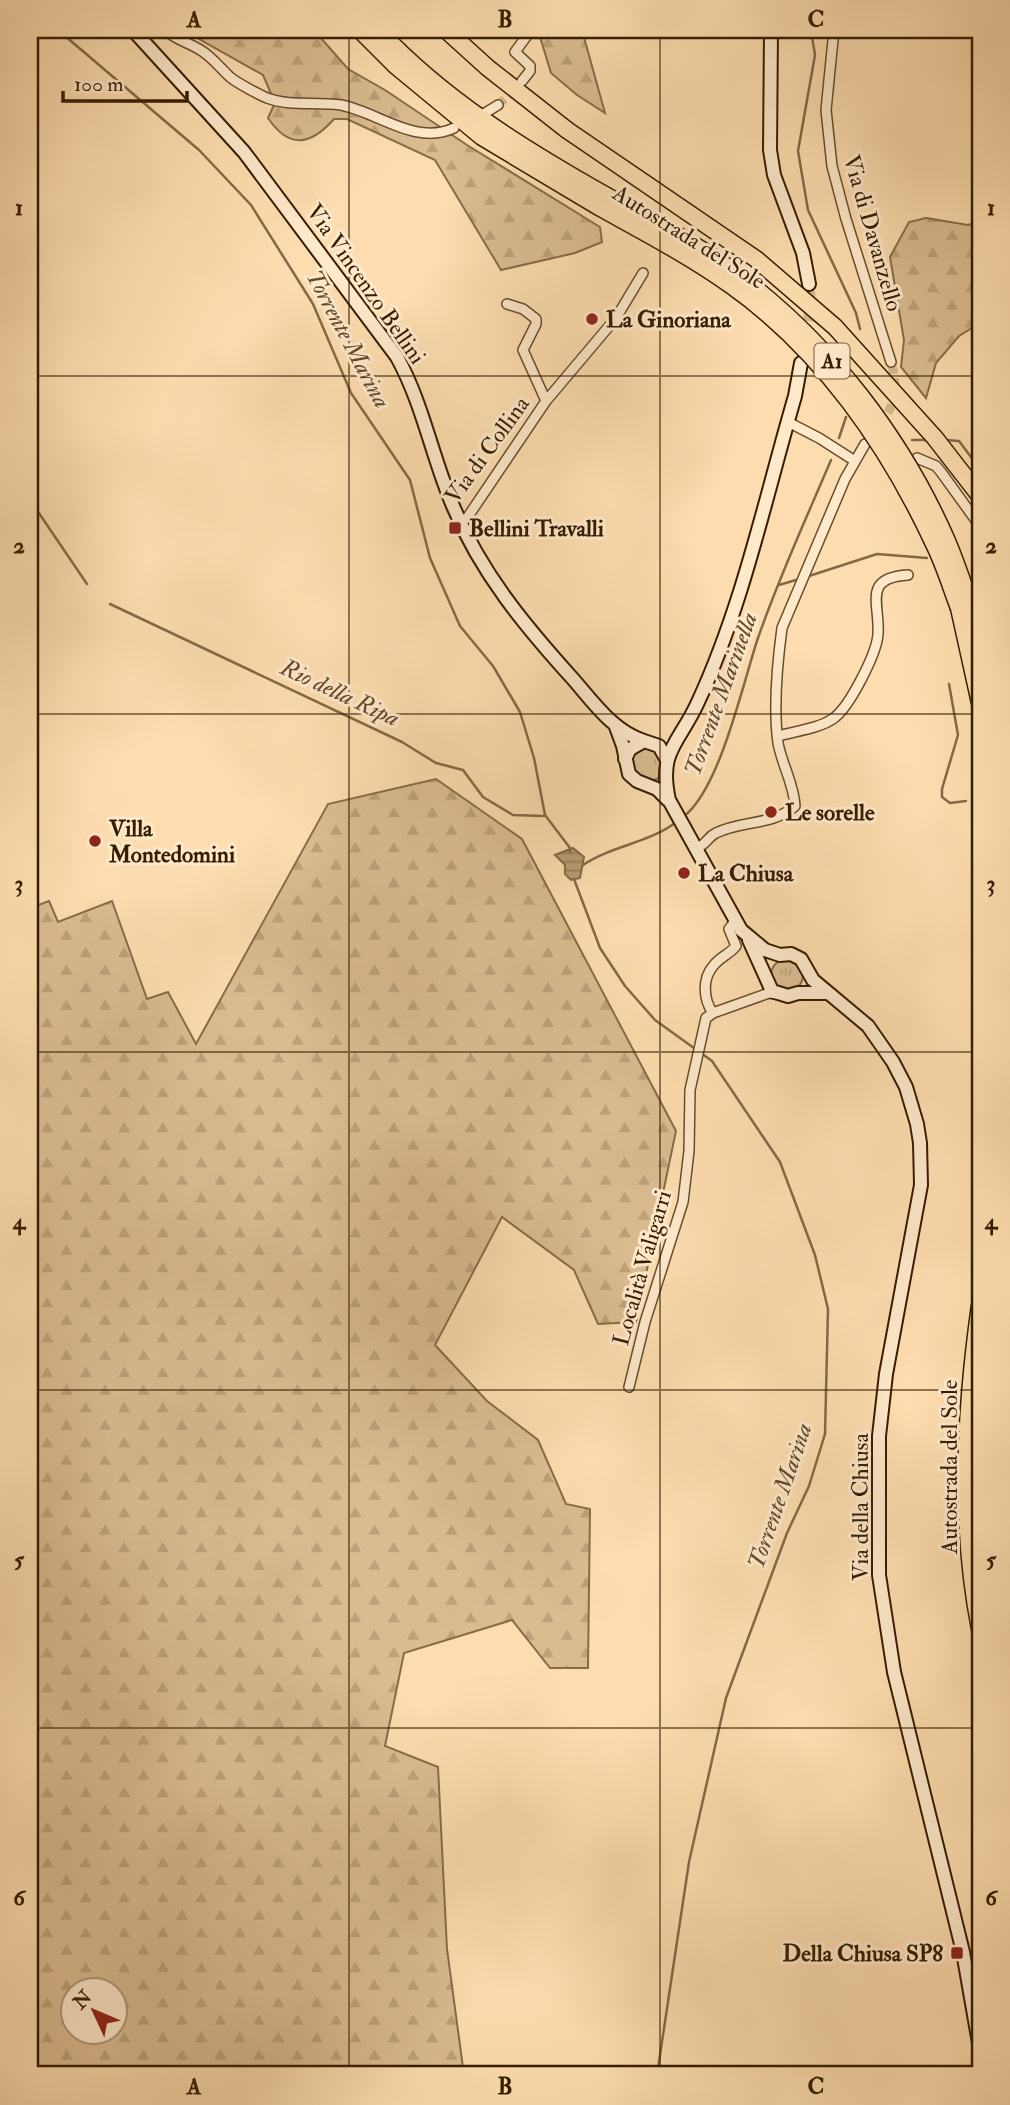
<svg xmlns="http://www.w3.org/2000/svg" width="1010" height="2105" font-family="'IM FELL Double Pica',serif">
  <defs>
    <pattern id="grass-tufts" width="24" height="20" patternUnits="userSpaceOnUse" patternTransform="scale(1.75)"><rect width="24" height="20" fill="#dbbc91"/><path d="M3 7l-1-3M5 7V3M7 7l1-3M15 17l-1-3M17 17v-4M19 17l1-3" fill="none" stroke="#bda17b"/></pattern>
    <pattern id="forest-firs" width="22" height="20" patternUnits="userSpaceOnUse" patternTransform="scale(1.75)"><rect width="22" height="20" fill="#dbbc91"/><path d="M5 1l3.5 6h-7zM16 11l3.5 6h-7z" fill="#bda17b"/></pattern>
    <pattern id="water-rules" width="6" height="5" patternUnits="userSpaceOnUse" patternTransform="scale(1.75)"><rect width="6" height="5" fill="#b99c74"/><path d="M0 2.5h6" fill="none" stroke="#977f5d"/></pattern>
  </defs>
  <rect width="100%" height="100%" fill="#fdddaf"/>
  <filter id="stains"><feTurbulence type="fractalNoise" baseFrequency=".00286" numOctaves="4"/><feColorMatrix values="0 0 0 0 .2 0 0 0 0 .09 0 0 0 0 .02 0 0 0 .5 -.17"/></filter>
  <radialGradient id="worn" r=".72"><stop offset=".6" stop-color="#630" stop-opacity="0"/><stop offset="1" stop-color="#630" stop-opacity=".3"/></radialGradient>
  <!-- grass -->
  <path fill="url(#grass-tufts)" stroke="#886c48" stroke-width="2" d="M634,745L663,750L662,775C654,783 647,781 637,781L627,753Z
    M771 975a16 16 0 1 1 32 0a16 16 0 1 1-32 0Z"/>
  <!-- forest -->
  <path fill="url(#forest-firs)" stroke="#886c48" stroke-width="2" fill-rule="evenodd" d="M183,30H314L348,69L385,90L467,145L600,227L602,242L575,253L501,270L435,160L347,119H334C310,146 289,149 268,118L275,103L263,75Z
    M513,30H582L605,113L577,95L551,73L540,37L515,34Z
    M926,218L968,225L980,221V323L959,336L936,363L926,398L901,367L904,340L890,257L909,222Z
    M436,779L522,839L676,1131L636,1322L598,1324L574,1270L502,1217L435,1345L487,1401L538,1440L566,1504L590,1509L588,1668H550L512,1620L404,1653L385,1746L438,1767L447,1949L464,2075H30V908L49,901L58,922L112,901L147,999L168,992L196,1044L328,804ZM74,1990H116V2032H74Z"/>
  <!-- water -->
  <path fill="url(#water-rules)" stroke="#856946" stroke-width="2" d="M573,848L584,857L580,878L571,880L565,874V865L555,855Z"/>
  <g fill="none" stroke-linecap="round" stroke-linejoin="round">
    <!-- stream -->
    <path stroke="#856946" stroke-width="2.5" d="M58,30L199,150L251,205L313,304L351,393L410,480L430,558L460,626L493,666L520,712L534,758L545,815L570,848V852
      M811,30L815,55L798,151L808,210L856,313L860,329
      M839,438L846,417
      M912,440H929
      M946,440L959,441L980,469
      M30,500L87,584
      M809,576L877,554L927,558
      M779,585L796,580
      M110,604L402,742L436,763L463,770L483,797L513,815L544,816
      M949,684L958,735L942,789V797L950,803L966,801
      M683,817C720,790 743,682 758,638C779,577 806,519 831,460
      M583,865C611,846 648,843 675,823
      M574,879L600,948L625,986L655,1020L712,1061L780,1162L815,1255L828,1309L825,1434L809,1486L787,1533L726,1698L689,1862L657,2075"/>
    <!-- street-tunnel -->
    <path stroke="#d5b78c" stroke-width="9" stroke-dasharray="9 4.5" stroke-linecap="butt" d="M498,105L518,87
      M880,424C897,402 898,389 891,362"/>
    <!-- secondary-tunnel -->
    <path stroke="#d5b78c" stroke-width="12" stroke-dasharray="12 6" stroke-linecap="butt" d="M806,339L810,315L809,284"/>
    <defs>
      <path id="street" d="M165,30C176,40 190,43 202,51C213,58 220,68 230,77C237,83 258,94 267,98C291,107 316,101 341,105C378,112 415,146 454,128
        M834,30L826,110L832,166L846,219L891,362
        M522,81L530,71V66L515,52L531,30
        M485,113L498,105
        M507,304L523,309L536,319V324L523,350L546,401
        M788,422L819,438L855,461
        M917,458L936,466L941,472L980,526
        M460,521L467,518L546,401L616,318L643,273
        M778,736C795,731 819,729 834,718C850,706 877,653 878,634C880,603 862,578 908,575
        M695,849C708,844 707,837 716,833C742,820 772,826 795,806C794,784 782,765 778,743C773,706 777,665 782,628L845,479L865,444
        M713,1013C703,999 702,978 714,965C720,957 730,954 736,946L729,929L735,921
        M629,1387L645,1322L683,1202L689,1151L690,1090L706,1018L713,1013L769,993L777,994"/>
      <path id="secondary" d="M133,30L244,152L397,357C423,404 432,457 453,506C481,573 525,626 573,679C594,703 613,731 644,741
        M771,30L770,150L774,175L803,253L809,284
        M801,363L795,396C765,499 743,605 698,702C679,744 658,750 669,800L741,930L765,950L780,955L791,954L801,959L813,980L868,1026L893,1062L906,1087L917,1124L920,1143L921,1185L886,1374L879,1436V1575L894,1672L963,1952L980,2049
        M616,727L623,746L629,774L637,781L657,789L668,800
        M625,759L630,749L644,741L659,746L667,760
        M749,940L772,991L788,996L798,993H825"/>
      <path id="highway" d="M360,30L396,66L482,137L599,207
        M378,30C444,100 522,148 605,195
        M446,30L488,68L567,130
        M971,606L980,636
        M959,608L980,703
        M980,1305C965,1412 959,1522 980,1629"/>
    </defs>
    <!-- street casing -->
    <use href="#street" stroke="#684d2c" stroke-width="12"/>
    <!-- secondary casing -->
    <use href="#secondary" stroke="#361d00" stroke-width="16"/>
    <!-- highway casing -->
    <use href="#highway" stroke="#361d00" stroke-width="19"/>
    <!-- street -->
    <use href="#street" stroke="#fee9cb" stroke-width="9"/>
    <!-- secondary -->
    <use href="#secondary" stroke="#fee9cb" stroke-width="12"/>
    <!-- highway -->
    <use href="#highway" stroke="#fdddaf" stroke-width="16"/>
    <defs>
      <path id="highway-bridge" d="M567,130L756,259L835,327L935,438L980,496
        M605,195C651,221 700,245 742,278C831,346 902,438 947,541C956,562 963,584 971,606
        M599,207C644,232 690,256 732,286C822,350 888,445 934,544C944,564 951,587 959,608"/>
    </defs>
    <!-- highway-bridge casing -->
    <use href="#highway-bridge" stroke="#361d00" stroke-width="19" stroke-linecap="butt"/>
    <!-- highway-bridge -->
    <use href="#highway-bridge" stroke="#fdddaf" stroke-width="16"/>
  </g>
  <!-- grid -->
  <path fill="none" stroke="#361d00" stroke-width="2" stroke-opacity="0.55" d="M349,30V2075M660,30V2075M30,376H980M30,714H980M30,1052H980M30,1390H980M30,1728H980"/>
  <!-- markers -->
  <g fill="#8f2418" stroke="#fee9cb" stroke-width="2.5">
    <circle cx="592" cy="319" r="7"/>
    <rect x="448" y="521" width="14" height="14" rx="3.5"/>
    <circle cx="771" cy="812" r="7"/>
    <circle cx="95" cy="841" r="7"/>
    <circle cx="684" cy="873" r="7"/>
    <rect x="950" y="1946" width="14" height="14" rx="3.5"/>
  </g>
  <g text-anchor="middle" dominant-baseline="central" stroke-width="6" stroke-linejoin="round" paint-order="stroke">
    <!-- shield labels -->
    <rect fill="#fee9cb" stroke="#725a3d" stroke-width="2" x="814.5" y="343.5" width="35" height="35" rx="5"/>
    <g font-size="21" font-weight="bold" fill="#361d00">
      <text x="832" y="361">A1</text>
    </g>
    <!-- street labels -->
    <g font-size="23" fill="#361d00" stroke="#fee9cb">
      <text transform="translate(873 233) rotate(74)">Via di Davanzello</text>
      <text transform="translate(689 237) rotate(32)">Autostrada del Sole</text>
      <text transform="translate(366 284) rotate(55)">Via Vincenzo Bellini</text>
      <text transform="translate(487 450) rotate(-54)">Via di Collina</text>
      <text transform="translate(642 1268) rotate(-74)">Località Valigarri</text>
      <text transform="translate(949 1467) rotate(-90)">Autostrada del Sole</text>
      <text transform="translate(860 1507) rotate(-90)">Via della Chiusa</text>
    </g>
    <!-- poi labels -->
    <g font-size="23" font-weight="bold" fill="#361d00" stroke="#fee9cb" text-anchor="start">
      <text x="606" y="319">La Ginoriana</text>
      <text x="469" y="528">Bellini Travalli</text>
      <text x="785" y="812">Le sorelle</text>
      <text x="109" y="828">Villa<tspan x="109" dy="26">Montedomini</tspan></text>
      <text x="698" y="873">La Chiusa</text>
      <text x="943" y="1953" text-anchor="end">Della Chiusa SP8</text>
    </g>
    <!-- water labels -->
    <g font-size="24" font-style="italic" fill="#644929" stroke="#fee9cb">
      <text transform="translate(348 339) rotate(62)">Torrente Marina</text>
      <text transform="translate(340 693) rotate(25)">Rio della Ripa</text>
      <text transform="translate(721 694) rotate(-70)">Torrente Marinella</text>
      <text transform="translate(780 1496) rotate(-71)">Torrente Marina</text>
    </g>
  </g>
  <!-- margin -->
  <rect width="1010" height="2105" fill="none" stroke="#fdddaf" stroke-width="77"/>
  <!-- north arrow -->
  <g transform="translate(94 2011) rotate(314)"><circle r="33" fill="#fee9cb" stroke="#ae977a" stroke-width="2"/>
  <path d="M0-5L12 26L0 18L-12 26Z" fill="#8f2418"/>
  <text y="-10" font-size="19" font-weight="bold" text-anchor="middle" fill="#361d00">N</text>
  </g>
  <!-- scale -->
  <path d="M63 91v10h124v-10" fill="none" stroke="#361d00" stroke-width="3.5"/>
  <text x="74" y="91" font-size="21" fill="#361d00" stroke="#fee9cb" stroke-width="5" paint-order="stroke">100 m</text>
  <rect x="38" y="38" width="934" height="2028" fill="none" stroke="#361d00" stroke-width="2.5"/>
  <g font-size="23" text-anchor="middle" font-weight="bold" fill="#361d00">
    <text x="194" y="27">A</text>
    <text x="505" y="27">B</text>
    <text x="816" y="27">C</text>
    <text x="19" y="215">1</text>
    <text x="991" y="215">1</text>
    <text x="19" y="553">2</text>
    <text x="991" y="553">2</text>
    <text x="19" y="891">3</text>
    <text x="991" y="891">3</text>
    <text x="19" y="1229">4</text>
    <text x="991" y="1229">4</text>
    <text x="19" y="1567">5</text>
    <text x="991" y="1567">5</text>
    <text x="19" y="1905">6</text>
    <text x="991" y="1905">6</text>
    <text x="194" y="2094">A</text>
    <text x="505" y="2094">B</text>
    <text x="816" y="2094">C</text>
  </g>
  <rect width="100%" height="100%" filter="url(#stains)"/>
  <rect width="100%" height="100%" fill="url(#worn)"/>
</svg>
